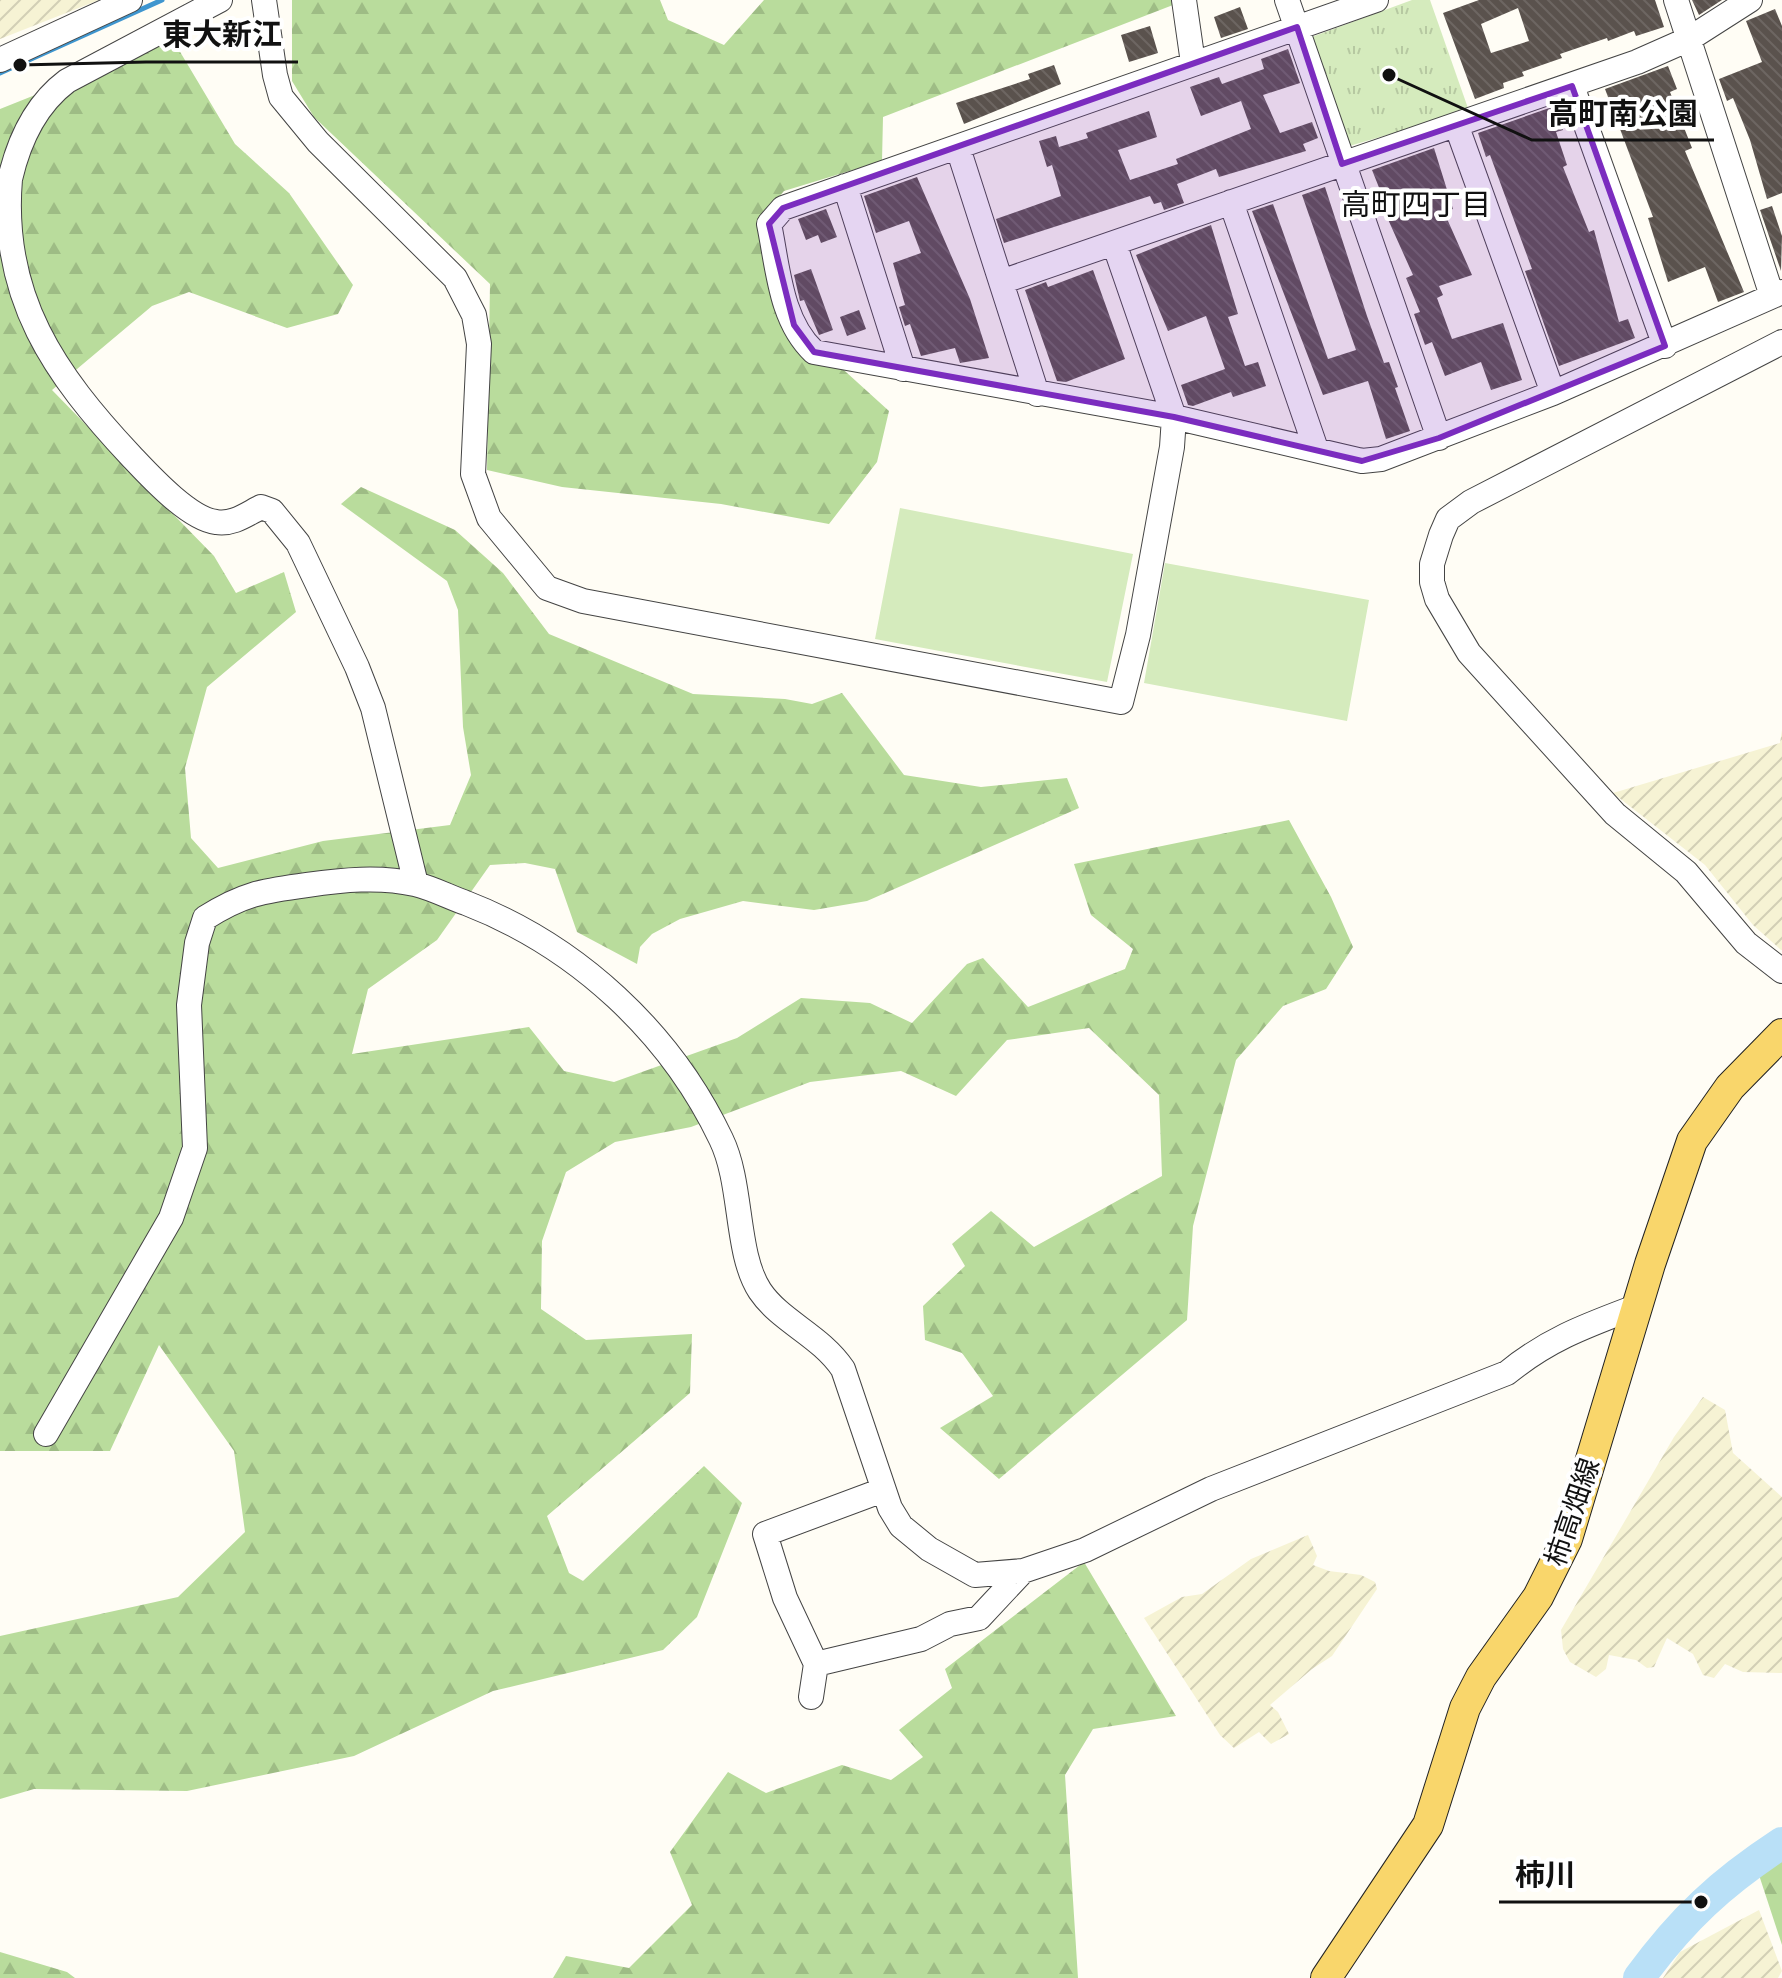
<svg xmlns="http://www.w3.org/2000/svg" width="1782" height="1978" font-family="Lora,'Noto Sans JP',serif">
  <defs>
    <pattern id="farmland-furrows" width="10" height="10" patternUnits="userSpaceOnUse" patternTransform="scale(2)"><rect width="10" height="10" fill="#f6f3d4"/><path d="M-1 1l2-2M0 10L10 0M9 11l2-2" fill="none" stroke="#d2cfb5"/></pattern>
    <pattern id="forest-firs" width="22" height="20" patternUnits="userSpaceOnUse" patternTransform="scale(2)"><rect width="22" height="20" fill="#b9dc9c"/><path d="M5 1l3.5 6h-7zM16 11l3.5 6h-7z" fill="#9ebc85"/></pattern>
    <pattern id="park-tufts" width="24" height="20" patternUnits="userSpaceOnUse" patternTransform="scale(2)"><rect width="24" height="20" fill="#d5ebbd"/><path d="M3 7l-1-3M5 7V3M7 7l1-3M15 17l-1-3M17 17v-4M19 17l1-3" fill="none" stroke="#b6c8a1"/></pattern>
    <pattern id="building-back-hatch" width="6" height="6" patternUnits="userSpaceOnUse" patternTransform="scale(2)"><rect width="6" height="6" fill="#5a524d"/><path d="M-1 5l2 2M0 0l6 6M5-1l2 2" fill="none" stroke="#6d6662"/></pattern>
  </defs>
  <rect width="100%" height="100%" fill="#fffdf5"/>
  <!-- farmland -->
  <path fill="url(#farmland-furrows)" d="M0,0H99L0,39Z
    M1782,730V950H1781L1753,925L1705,865L1613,793L1780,743Z
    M1703,1397L1725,1410L1733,1453L1782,1497V1673L1743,1672L1725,1664L1714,1678L1703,1675L1693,1654L1667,1638L1654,1667L1647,1668L1636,1660L1609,1655L1606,1669L1596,1677L1570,1662L1563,1649L1561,1630L1674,1437Z
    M1308,1535L1317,1556L1313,1565L1329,1571L1361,1575L1375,1582L1377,1589L1332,1656L1312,1669L1270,1705L1278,1712L1289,1734L1271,1744L1259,1732L1234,1748L1220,1735L1144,1618L1182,1597L1202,1594L1251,1559Z
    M1759,1910L1782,1971L1778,1978H1663L1680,1952Z"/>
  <!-- forest -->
  <path fill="url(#forest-firs)" d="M292,0H660L668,20L724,45L764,0H1173V5L883,117L882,161L784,191L764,214L782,314L889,411L877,462L829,524L721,504L562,487L487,470L490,284L314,117L292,81Z
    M173,40L235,144L289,193L353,285L338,314L287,328L189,292L152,306L52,390L214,556L236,593L284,572L296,612L207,687L185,768L191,838L218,868L323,841L450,825L471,775L463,727L458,610L447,581L341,504L361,487L455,530L503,573L549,634L693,694L785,699L812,704L842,693L904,775L981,787L1067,778L1079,808L867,901L814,910L743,901L680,919L652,934L640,947L637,964L577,932L555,869L525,863L490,865L437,940L368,989L352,1054L529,1027L564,1071L614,1082L737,1038L801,998L870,1003L912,1023L967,964L983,958L1028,1007L1125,969L1133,949L1091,915L1074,864L1289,820L1331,897L1353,947L1326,989L1283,1006L1236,1060L1193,1226L1187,1320L999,1479L940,1428L993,1396L962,1353L925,1340L923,1306L965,1266L952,1244L991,1211L1034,1247L1162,1176L1159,1095L1089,1028L1007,1040L956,1096L901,1071L810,1082L691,1127L615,1142L566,1172L542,1241L541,1309L586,1340L692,1334L690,1393L547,1516L569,1573L583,1581L704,1466L742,1503L697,1617L663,1650L493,1691L354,1756L187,1791L34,1789L0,1799V1636L178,1597L245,1532L234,1451L159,1345L110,1451H0V109Z
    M1084,1562L1176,1716L1093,1729L1065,1775L1078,1978H553L566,1956L629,1968L692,1905L670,1852L728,1772L766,1793L842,1765L891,1780L923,1757L899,1730L952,1688L945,1669Z
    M1782,1859V1945L1759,1875Z
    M0,1952L67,1972L75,1978H0Z"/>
  <!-- park -->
  <path fill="url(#park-tufts)" d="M1412,0H1430L1469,111L1346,147L1309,38Z"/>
  <!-- garden -->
  <path fill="#d5ebbd" d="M900,508L1133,554L1107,682L875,639Z
    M1165,563L1369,600L1347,721L1144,683Z"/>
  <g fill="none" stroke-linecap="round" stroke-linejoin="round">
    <!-- stream -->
    <path stroke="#3f96cf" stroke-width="5" d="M0,73L162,0"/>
    <!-- river -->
    <path stroke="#b9e0f7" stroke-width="32" d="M1639,1978C1682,1919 1721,1883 1782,1843"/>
  </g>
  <!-- building -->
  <path fill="url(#building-back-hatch)" fill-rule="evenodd" d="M1479,0H1655L1664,27L1636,36L1634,31L1608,41L1607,38L1560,54L1562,58L1522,72L1524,76L1503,83L1504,88L1475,99L1443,13ZM1518,8L1529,41L1491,53L1481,24Z
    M1692,0H1722L1699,15Z
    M1240,7L1248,29L1221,38L1214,17Z
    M1775,9L1782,26V193L1767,199L1750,140L1733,98L1727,101L1719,79L1762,62L1746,21Z
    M1150,26L1158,53L1129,62L1121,35Z
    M1288,49L1300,83L1263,95L1280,133L1312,122L1318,138L1303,144L1306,151L1219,177L1216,169L1177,184L1184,203L1164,210L1161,202L1154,204L1150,196L1004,243L996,219L1061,196L1052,165L1047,167L1039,141L1056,136L1059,147L1088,138L1086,133L1149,111L1157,137L1118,150L1130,180L1178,164L1176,159L1251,129L1241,101L1201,116L1190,87L1219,77L1222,84L1264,69L1261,59Z
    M1054,65L1061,84L964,124L956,103L1030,79L1028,74Z
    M1668,66L1677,89L1670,92L1692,148L1685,151L1744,292L1718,302L1705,267L1668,282L1648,218L1653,217L1605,89Z
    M1555,106L1563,130L1556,132L1567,165L1563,167L1589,232L1594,230L1619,322L1628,319L1635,338L1559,366L1525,271L1532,269L1490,155L1486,157L1478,133Z
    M1434,148L1453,209L1444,212L1472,275L1439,286L1443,295L1437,298L1452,339L1503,323L1522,380L1491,390L1481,362L1445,376L1432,342L1425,345L1414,314L1420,312L1406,278L1413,275L1382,206L1386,205L1372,170Z
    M917,177L970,299L989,358L960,363L955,348L921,356L910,324L905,326L899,307L905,305L893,263L921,253L909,221L876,233L864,196Z
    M1325,187L1367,316L1384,363L1389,362L1398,387L1395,388L1410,431L1386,439L1368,381L1323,395L1252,211L1273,204L1328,359L1356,350L1302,195Z
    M1772,206L1782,236L1781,271L1760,210Z
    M826,209L837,237L821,243L818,235L806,240L798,219Z
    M1211,225L1238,314L1228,317L1245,366L1258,362L1266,386L1233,397L1231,392L1193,406L1188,405L1181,385L1225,369L1206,316L1168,331L1136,255Z
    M811,269L833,330L819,335L804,300L800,301L794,275Z
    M1093,270L1125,359L1066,382L1057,381L1025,290L1046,282L1048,287Z
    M859,310L866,329L847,336L840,317Z"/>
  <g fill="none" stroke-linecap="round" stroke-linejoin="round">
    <defs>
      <path id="minor" d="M220,0L67,81C35,105 19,140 10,179C0,297 55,375 131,456C149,475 189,519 216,522C233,525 247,514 261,507L272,511L298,543L357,667L373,708L416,884
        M264,0L275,75L281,97L318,142L455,278L474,315L479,344L473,474L489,518L547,588L583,601L1121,702L1138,635L1172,447L1174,417L1114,243
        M1184,0L1193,63
        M1287,0L1439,438
        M1376,0L783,208L769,224C778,267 780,320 814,352L1174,417L1362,461L1381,459L1553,393L1782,292
        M1676,0L1772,296
        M0,60L130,0
        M1572,86L1665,346
        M1457,127L1553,393
        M958,148L1037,394
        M845,186L903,369
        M1231,202L1316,449
        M1001,282L1637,62L1689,39L1750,0
        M1782,342L1471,502L1448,519L1441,535L1432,564V582L1437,599L1469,653L1615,814L1686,872L1746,943L1782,971
        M46,1434L171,1218L195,1148L189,1005L197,943L205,918C243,894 262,891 307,885C342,880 379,876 415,884C432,888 449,897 466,903C577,946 670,1032 721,1139C743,1184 735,1253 760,1291C781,1322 820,1335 843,1369L890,1508L901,1526L929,1549L975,1575L1023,1571L1085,1550L1211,1489L1507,1373C1550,1338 1588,1325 1638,1306
        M816,1664L921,1639L950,1624L979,1618L1023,1571
        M811,1697L816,1664L785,1598L765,1534L883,1490"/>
      <path id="major" d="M1326,1978L1428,1825L1465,1708L1481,1677L1538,1597L1567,1539L1650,1264L1692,1141L1730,1087L1782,1034"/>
    </defs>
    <!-- minor casing -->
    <use href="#minor" stroke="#444" stroke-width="26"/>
    <!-- major casing -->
    <use href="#major" stroke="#222" stroke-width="32"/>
    <!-- minor -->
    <use href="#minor" stroke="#fff" stroke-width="24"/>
    <!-- major -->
    <use href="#major" stroke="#f9d66b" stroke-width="30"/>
  </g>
  <!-- marked area -->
  <path fill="#7b2cbf" fill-opacity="0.2" stroke="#7b2cbf" stroke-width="6" stroke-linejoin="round" d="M1297,27L1342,164L1572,86L1665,346L1439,438L1362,461L1174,417L814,352L794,325L769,224L783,208Z"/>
  <g text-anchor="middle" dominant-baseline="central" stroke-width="8" stroke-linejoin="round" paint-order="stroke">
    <!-- street labels -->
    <g font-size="28" fill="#111" stroke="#fff">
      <text transform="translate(1572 1512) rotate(-71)">柿高畑線</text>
    </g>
    <!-- neighbourhood labels -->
    <g font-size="30" fill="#111" stroke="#fff">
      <text x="1416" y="204">高町四丁目</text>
    </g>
  </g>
  <!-- callouts -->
  <path fill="none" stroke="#111" stroke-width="3" d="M20 65L146 62H298M1389 75L1532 140H1714M1701 1902L1591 1902H1499"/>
  <g fill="#111" stroke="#fff" stroke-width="3">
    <circle cx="20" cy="65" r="8"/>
    <circle cx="1389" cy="75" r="8"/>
    <circle cx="1701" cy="1902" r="8"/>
  </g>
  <g font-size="30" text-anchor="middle" font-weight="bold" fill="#111" stroke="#fff" stroke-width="8" stroke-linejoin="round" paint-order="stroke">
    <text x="222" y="45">東大新江</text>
    <text x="1623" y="124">高町南公園</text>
    <text x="1545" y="1885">柿川</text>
  </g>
</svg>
